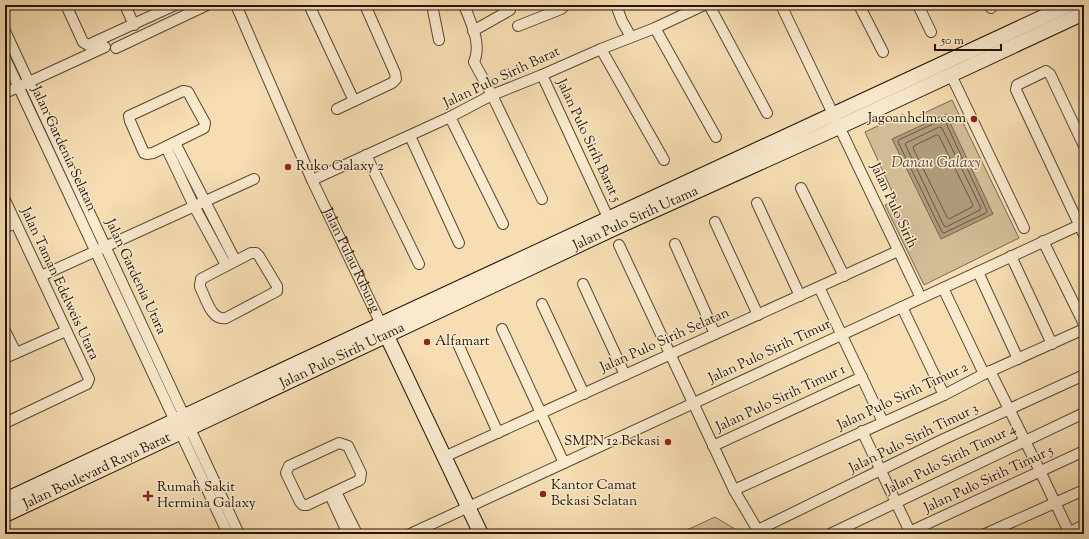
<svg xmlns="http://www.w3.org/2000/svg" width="1089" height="539" font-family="'Sorts Mill Goudy',serif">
  <rect width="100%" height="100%" fill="#f6deb2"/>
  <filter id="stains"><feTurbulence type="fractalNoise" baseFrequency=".005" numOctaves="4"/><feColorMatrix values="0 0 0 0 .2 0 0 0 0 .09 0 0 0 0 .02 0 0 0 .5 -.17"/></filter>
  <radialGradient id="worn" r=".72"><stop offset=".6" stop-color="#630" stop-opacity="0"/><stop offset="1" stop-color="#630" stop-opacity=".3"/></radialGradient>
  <!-- green -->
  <path fill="#d2bc95" stroke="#7a684f" d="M952,100L1019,238L924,285L885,205L896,200L865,132L903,114L907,121Z
    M715,517L735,529L738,534H678Z"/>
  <!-- water -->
  <path fill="#ae9979" stroke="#76644c" d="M946,114L993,214L941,239L892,139Z"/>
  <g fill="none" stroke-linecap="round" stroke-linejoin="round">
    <!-- shore -->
    <path stroke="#685641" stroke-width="1" d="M942,120L945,121L987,211L986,213L944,233L942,232L898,142L899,140Z
      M940,127L942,128L981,208L980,210L946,227L944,226L905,144L906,143Z
      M937,135L939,136L973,205L972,207L949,219L947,217L913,148L914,146Z"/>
    <defs>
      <g id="minor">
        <path d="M66,5L83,42L88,45L175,5"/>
        <path d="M125,5L134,25"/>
        <path id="s1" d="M236,5L312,180L381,324"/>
        <path d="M309,5L354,101"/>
        <path d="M432,5L439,40"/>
        <path d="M464,5C471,23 482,44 474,62L492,95L542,199"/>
        <path d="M616,5L622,21L631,37"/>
        <path d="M709,5L767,113"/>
        <path d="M781,5L921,298"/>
        <path d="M859,5L883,52"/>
        <path d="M918,5L931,32"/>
        <path d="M989,5L991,8"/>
        <path d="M518,26L561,9L565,5"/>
        <path d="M655,28L716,137"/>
        <path d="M5,31L239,534"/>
        <path d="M473,31L510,10"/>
        <path d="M116,48L207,5"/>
        <path d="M601,49L664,160"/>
        <path d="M5,58L228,534"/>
        <path d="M542,75L611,224"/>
        <path d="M951,75L1024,228"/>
        <path d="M183,91L188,92L205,123L204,128L153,153L147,154L144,153L130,121L129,116Z"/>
        <path d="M5,93L105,47"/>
        <path d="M337,109L392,83L396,79L395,73L365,5"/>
        <path d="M450,117L503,224"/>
        <path d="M410,136L459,243"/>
        <path d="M175,143L235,260"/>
        <path d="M1084,146L1050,74L1046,71L1017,85L1016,90L1084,235"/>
        <path d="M166,147L194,206L226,265"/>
        <path d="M366,155L419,264"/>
        <path d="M312,180L450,117L492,95L542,75L601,49L655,28L704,5"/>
        <path d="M801,188L844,276"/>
        <path d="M5,200L89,379L87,384L5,423"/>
        <path d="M757,203L800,296"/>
        <path d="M715,222L758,315"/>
        <path d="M5,228L15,223"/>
        <path d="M1043,241L1084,324"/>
        <path d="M675,244L715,334"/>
        <path d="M619,245L734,490L760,534"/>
        <path d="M251,253H256L259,256L277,286V291L226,318C211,321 206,298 200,287V285L201,279Z"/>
        <path d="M1011,256L1052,344"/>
        <path d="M978,272L1018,359"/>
        <path d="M41,276L254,179"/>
        <path d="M583,284L625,375"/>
        <path d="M819,287L883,422"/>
        <path d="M943,288L984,374"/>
        <path d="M542,304L584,394"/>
        <path d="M902,307L944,395"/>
        <path d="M502,329L564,463"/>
        <path d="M5,331L16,353"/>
        <path d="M458,344L498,433"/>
        <path d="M5,358L66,331"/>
        <path d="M990,371L1040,471L1070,534"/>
        <path d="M862,431L911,534"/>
        <path d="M339,443L348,446L361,473L360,480L307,505H303L300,502L286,473L289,466Z"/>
        <path d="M713,446L862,377"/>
        <path d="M444,457L898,251"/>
        <path d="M734,490L944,395L984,374L1084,329"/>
        <path d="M336,492L357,534"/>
        <path d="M330,495L348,534"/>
        <path d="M758,530L944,439L1084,375"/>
        <path d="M410,534L1084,223"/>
        <path d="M830,534L1084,413"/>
        <path d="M905,534L1084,451"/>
        <path d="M985,534L1084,490"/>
        <path d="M1066,534L1084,525"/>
      </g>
      <g id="secondary">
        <path d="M383,328L481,534"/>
        <path d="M5,500L381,324L1069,5"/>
        <path id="s2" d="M5,515L613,229L839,127L1084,13"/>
      </g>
    </defs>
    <!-- minor casing -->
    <use href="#minor" stroke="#584633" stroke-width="12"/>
    <!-- secondary casing -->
    <use href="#secondary" stroke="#231409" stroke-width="16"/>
    <!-- minor -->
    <use href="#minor" stroke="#f9eacd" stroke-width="10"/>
    <!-- secondary -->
    <use href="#secondary" stroke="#f9eacd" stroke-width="14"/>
  </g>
  <!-- markers -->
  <g fill="#8f2418" stroke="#f9eacd" stroke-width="1.5">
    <circle cx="974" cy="119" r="4"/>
    <circle cx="288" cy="167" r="4"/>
    <circle cx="427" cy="342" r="4"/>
    <circle cx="668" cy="442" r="4"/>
    <circle cx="543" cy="494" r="4"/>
    <path d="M146 490h4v4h4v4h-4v4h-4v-4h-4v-4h4z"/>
  </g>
  <g text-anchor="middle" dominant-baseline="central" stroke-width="3" stroke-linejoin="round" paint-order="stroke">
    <!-- street labels -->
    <g font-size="14" fill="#231409" stroke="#f9eacd">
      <text transform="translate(502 78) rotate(-25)">Jalan Pulo Sirih Barat</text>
      <text transform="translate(588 141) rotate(65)">Jalan Pulo Sirih Barat 5</text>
      <text transform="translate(63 149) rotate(65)">Jalan Gardenia Selatan</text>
      <text transform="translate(893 206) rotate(65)">Jalan Pulo Sirih</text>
      <text stroke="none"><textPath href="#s2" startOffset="697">Jalan Pulo Sirih Utama</textPath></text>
      <text stroke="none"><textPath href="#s1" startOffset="280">Jalan Pulau Ribung</textPath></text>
      <text transform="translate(135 277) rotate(65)">Jalan Gardenia Utara</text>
      <text transform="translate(59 284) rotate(65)">Jalan Taman Edelweis Utara</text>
      <text transform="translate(665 341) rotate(-24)">Jalan Pulo Sirih Selatan</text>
      <text transform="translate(770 352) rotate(-25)">Jalan Pulo Sirih Timur</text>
      <text stroke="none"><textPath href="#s2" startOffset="373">Jalan Pulo Sirih Utama</textPath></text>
      <text transform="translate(903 397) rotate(-25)">Jalan Pulo Sirih Timur 2</text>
      <text transform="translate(781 399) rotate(-25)">Jalan Pulo Sirih Timur 1</text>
      <text transform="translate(914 439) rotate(-26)">Jalan Pulo Sirih Timur 3</text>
      <text transform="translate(951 460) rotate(-26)">Jalan Pulo Sirih Timur 4</text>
      <text stroke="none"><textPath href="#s2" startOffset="102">Jalan Boulevard Raya Barat</textPath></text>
      <text transform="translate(989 480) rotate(-25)">Jalan Pulo Sirih Timur 5</text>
    </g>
    <!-- poi labels -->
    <g font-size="14" fill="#231409" stroke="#f9eacd" text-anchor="start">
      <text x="966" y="119" text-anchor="end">Jagoanhelm.com</text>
      <text x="296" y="167">Ruko Galaxy 2</text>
      <text x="435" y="342">Alfamart</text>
      <text x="660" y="442" text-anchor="end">SMPN 12 Bekasi</text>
      <text x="551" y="486">Kantor Camat<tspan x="551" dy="16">Bekasi Selatan</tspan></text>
      <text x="157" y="488">Rumah Sakit<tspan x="157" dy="16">Hermina Galaxy</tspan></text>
    </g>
    <!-- water labels -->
    <g font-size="15" font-style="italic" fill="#5b4936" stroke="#f9eacd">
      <text x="936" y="163">Danau Galaxy</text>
    </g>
  </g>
  <!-- margin -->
  <rect width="1089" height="539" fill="none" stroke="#f6deb2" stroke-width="20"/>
  <rect x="6" y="6" width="1077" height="527" fill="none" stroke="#231409" stroke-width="2"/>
  <rect x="10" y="10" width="1069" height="519" fill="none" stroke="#231409"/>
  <!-- scale -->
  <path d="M935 44v6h66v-6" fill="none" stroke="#231409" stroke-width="2"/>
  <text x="941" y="44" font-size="12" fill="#231409" stroke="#f9eacd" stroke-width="3" paint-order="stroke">50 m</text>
  <rect width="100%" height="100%" filter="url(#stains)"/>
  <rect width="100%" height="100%" fill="url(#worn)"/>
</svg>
